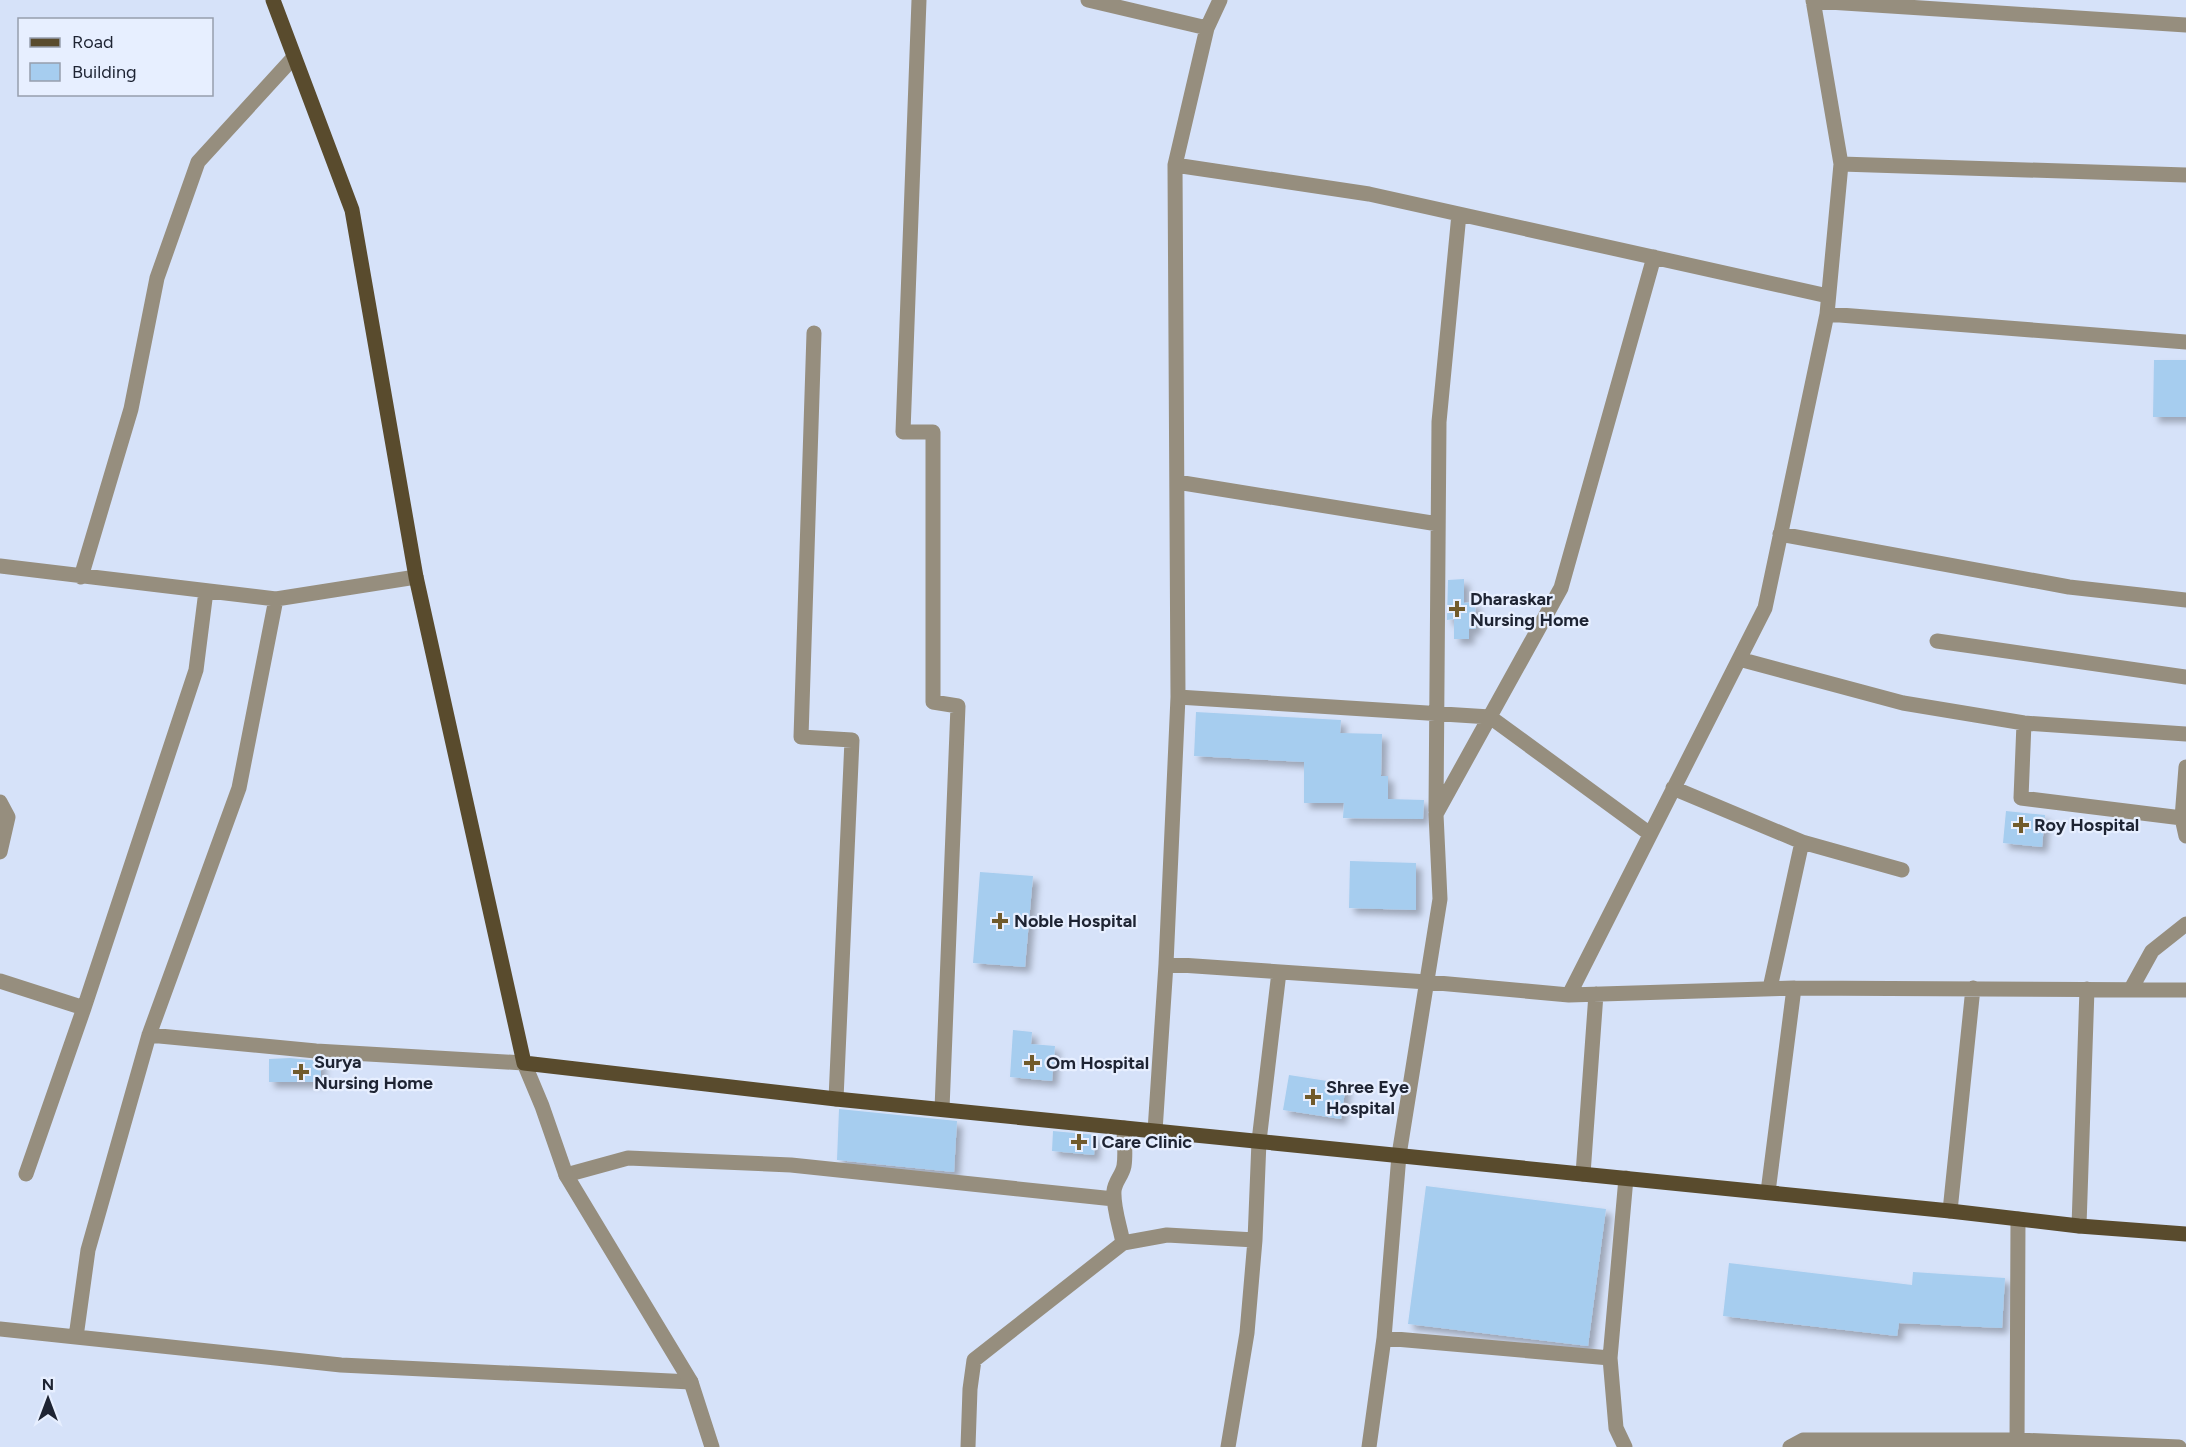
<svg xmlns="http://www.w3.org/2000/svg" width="2186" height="1447" font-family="Figtree,sans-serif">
  <defs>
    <filter id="shadow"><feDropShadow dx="5.5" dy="5.5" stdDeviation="3" flood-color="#0004"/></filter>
  </defs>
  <rect width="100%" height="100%" fill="#d6e2f9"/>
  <!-- building -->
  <path fill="#a6cdef" filter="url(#shadow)" d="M2154,360H2186V417H2153Z
    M1464,579V603L1475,602L1476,629H1469V639H1454V619L1447,620L1448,580Z
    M1196,712L1341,720L1340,733L1382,734L1381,776H1388V799L1424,800L1423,819L1343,818L1344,803H1304V762L1194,756Z
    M2006,811L2045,815L2042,847L2003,843Z
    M1350,861L1416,863V910L1349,908Z
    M980,872L1033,876L1025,967L973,963Z
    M1013,1030L1032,1032L1031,1044L1055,1046L1052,1081L1010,1077Z
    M290,1058L321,1061V1082H269V1059Z
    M1289,1075L1346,1084L1341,1119L1283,1110Z
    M839,1109L957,1121L954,1172L837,1160Z
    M1053,1131L1095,1135L1094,1155L1052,1151Z
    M1426,1186L1606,1209L1588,1346L1408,1324Z
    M1729,1263L1912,1285L1913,1272L2005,1278L2002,1328L1899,1323L1897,1336L1723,1316Z"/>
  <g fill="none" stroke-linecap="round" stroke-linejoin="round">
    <!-- minor -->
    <path stroke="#968e7e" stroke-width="15" d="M919,0L903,432H933V702L958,706L942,1109
      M1088,0L1207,28L1175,165L1178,697L1166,964L1155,1131
      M1813,1L2186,25
      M1207,28L1220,0
      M1841,164L2186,175
      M1175,165L1369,194L1828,296
      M1827,314L2186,342
      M814,333L801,737L852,740L836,1099
      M1177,482L1438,524
      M1780,534L2069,587L2186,600
      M0,566L276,599L416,577
      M81,577L131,409L157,278L198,162L294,57
      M276,599L239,788L149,1035L88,1250L76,1337L341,1365L691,1382
      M1937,641L2186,677
      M1739,659L1903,703L2024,723L2186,734
      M1178,697L1490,717L1650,834
      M2024,723L2021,798L2182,818
      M2186,767L2182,818L2186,836
      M1673,788L1802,842L1902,870
      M0,802L8,817L0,852
      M1436,811L1439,422L1459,214
      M1166,964L1427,982L1569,995L1794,988L2186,990
      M0,981L84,1008L196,670L206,591
      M1770,988L1802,842
      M2131,989L2152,951L2186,924
      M1569,995L1765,608L1827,314L1841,164L1813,0
      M149,1035L316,1051L524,1063
      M26,1174L84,1008
      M1583,1174L1596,994
      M566,1175L628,1158L791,1165L1114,1199
      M1768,1192L1794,988
      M1950,1211L1973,988
      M2079,1226L2087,989
      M1123,1243C1120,1226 1113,1208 1114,1191C1115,1181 1122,1176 1124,1166C1126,1154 1124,1140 1124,1128
      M0,1329L76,1337
      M1384,1338L1610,1358
      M968,1447L970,1389L974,1360L1123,1243L1167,1235L1255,1240
      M1228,1447L1247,1333L1255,1240L1259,1141L1279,972
      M1369,1447L1384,1338L1399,1155L1440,899L1436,814L1561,588L1654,257
      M1625,1447L1616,1428L1610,1358L1626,1178
      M1790,1447L1803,1440H2018L2179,1447
      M2017,1447L2018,1219"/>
    <!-- tertiary -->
    <path stroke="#968e7e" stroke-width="15" d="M524,1063L542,1106L566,1175L691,1382L712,1447"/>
    <!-- primary -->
    <path stroke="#594b2d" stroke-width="15" d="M273,0L352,210L416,577L524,1063L836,1099L1950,1211L2079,1226L2186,1234"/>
  </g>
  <!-- markers -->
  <g fill="#715b2b" stroke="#e7efff" stroke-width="2">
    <path d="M1454 600h6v6h6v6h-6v6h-6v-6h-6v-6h6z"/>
    <path d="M2018 816h6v6h6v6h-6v6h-6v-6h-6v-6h6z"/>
    <path d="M997 912h6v6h6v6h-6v6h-6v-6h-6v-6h6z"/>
    <path d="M1029 1054h6v6h6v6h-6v6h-6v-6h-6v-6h6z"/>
    <path d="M298 1063h6v6h6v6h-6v6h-6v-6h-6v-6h6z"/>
    <path d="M1310 1088h6v6h6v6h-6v6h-6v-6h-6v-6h6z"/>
    <path d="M1076 1133h6v6h6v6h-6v6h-6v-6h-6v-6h6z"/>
  </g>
  <g text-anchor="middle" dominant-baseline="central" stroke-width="4.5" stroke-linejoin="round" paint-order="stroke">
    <!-- poi labels -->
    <g font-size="18" font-weight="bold" fill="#1e2433" stroke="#e7efff" text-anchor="start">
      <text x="1470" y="599">Dharaskar<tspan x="1470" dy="21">Nursing Home</tspan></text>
      <text x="2034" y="825">Roy Hospital</text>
      <text x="1014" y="921">Noble Hospital</text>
      <text x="314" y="1062">Surya<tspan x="314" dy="21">Nursing Home</tspan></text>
      <text x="1046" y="1063">Om Hospital</text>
      <text x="1326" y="1087">Shree Eye<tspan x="1326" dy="21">Hospital</tspan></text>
      <text x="1092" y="1142">I Care Clinic</text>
    </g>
  </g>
  <!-- legend -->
  <rect x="18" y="18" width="195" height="78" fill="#e7efff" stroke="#979ead" stroke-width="1.5"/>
  <rect x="30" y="38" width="30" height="9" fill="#594b2d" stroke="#979ead" stroke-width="1.5"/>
  <text x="72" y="48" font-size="18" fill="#1e2433">Road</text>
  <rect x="30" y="63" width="30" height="18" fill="#a6cdef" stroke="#979ead" stroke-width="1.5"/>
  <text x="72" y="78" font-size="18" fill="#1e2433">Building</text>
  <!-- north arrow -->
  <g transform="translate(48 1399)" stroke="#e7efff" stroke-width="4.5" paint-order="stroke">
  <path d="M0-4.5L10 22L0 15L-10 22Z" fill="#1e2433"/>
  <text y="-9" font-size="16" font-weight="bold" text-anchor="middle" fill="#1e2433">N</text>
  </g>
</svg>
